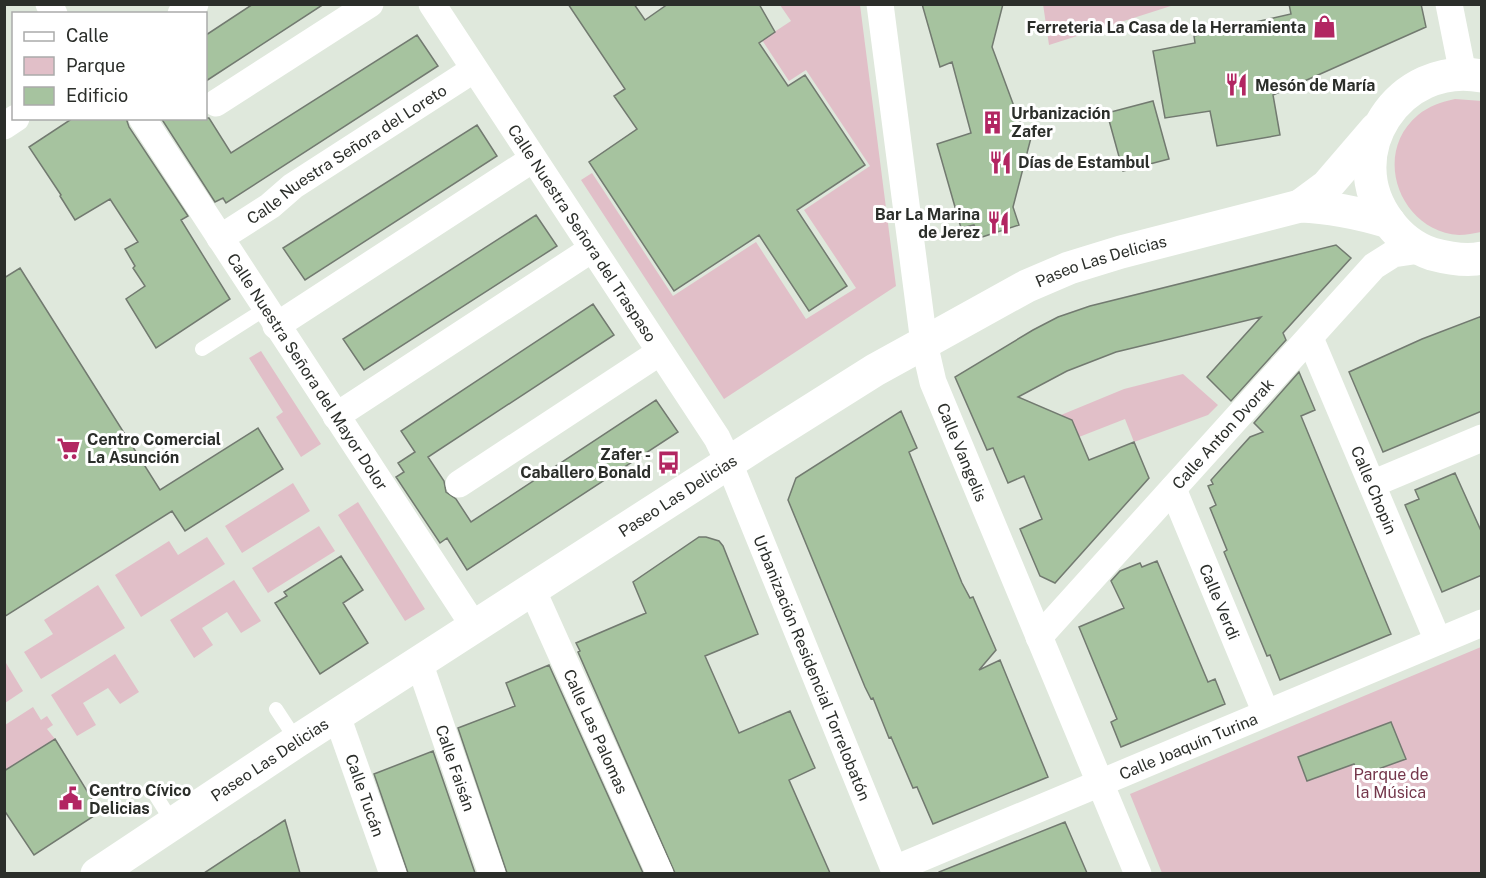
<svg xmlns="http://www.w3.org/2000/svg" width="1486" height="878" font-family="'Public Sans',sans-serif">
  <rect width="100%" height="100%" fill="#dfe8dc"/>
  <!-- green -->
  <path fill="#e1bfc8" d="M1043,4H1173L1174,5L1049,45Z
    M780,5H860L896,286L724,399L581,180L592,173L673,296L756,242L806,319L856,288L804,210L870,166L806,70L789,81L762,40L791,21Z
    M1455,99L1482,101L1481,232C1474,233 1466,235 1459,235C1400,231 1371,154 1418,115C1429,106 1441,102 1455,99Z
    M261,351L321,444L301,457L276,417L283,412L249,358Z
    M1183,374L1218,405L1208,415L1134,442L1125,419L1079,437L1061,415L1124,389Z
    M293,483L310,511L242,553L225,526Z
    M358,502L425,609L405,621L338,515Z
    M319,526L335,551L268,593L252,568Z
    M207,537L225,564L141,617L115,575L169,541L178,555Z
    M234,580L261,621L241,633L227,612L202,628L213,645L194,658L170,620Z
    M98,585L125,628L41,679L24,652L53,634L44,620Z
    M1481,647V873H1162L1130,794Z
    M115,654L139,692L120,704L108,688L83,703L96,725L77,736L51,695Z
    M6,663L23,691L5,703L4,664Z
    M33,707L41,720L47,716L53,725L47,729L55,739L5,771V725Z"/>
  <!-- building -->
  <path fill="#a6c39f" stroke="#727a70" stroke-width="1.5" d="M253,4H324L206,81V35Z
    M568,4H634L645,20L668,4H759L775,32L759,43L788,86L805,75L865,165L797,210L847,286L809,311L759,235L674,291L589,162L637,129L614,96L625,89Z
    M922,4H1003L992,47L1022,128L1033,130L1013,207L1019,225L979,238L974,225L961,228L937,144L971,133L952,62L940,67Z
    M1289,4H1421L1426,27L1273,95L1280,135L1217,146L1210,111L1165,118L1153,51L1195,43L1194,36L1291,14Z
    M417,35L438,66L226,203L223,198L215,202L161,118H209L231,153Z
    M1153,101L1169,159L1123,171L1107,113Z
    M73,118H126L129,127L188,216L181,220L230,299L156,348L126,299L145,286L133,268L135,266L125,249L138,242L110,199L75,220L60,196L61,195L29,147Z
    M477,125L497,156L305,280L283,248Z
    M536,215L557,246L364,370L343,339Z
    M1336,245L1351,258L1283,333L1286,340L1231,401L1207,377L1261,317L1116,352L1067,371L1018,397L1072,420L1089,460L1134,442L1149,478L1055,583L1040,576L1020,529L1042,519L1024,476L1008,483L993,448L987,450L955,377L1033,330L1058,317L1090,306Z
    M20,268L160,490L258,428L283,469L185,531L172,511L4,617V278Z
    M593,304L614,335L428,457L444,481L446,492L456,499L471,522L656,400L678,432L467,570L447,538L440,543L396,477L404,472L398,463L415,452L401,431Z
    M1482,316V411L1383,452L1349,372L1422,339Z
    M1299,372L1315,410L1301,416L1391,634L1280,680L1270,655L1267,656L1224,552L1227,550L1210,508L1216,505L1208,486L1213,484L1211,480L1250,437L1263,432L1254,423Z
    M901,411L917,448L909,452L962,583L970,598L973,597L996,650L979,670L1000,660L1048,777L933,824L917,787L913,788L891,737L889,738L873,698L871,699L865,687L788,500L796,478Z
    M1455,473L1482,533V575L1442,592L1405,505L1419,499L1415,490Z
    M699,537H706L719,541L723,546L758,634L705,656L739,733L790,711L815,768L789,780L830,873H675L578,652L580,651L576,643L646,613L633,582Z
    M341,556L363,590L343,603L368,643L320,674L275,603L287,596L284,592Z
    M1157,561L1208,682L1215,679L1225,704L1121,747L1111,722L1117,719L1079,627L1124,608L1111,581L1120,571L1140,563L1142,567Z
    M549,665L643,873H507L458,728L515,706L506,683Z
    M1391,722L1406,759L1359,776L1354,764L1307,781L1298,757Z
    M55,739L100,812L34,855L4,810V771Z
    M433,751L475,873H408L374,774Z
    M285,820L300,873H204Z
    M1065,822L1087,873H939V872Z"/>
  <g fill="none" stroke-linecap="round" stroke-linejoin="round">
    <!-- service -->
    <path stroke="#fff" stroke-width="14" d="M202,349L265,309
      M276,709L297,741
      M151,788L173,823"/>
    <!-- minor -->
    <g stroke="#fff" stroke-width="27">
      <path d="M49,4L54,14"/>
      <path id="s1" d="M432,4L717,438L729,463L896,874"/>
      <path id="s2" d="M880,4L924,343L933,382L1138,874"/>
      <path d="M1449,4L1463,74"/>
      <path d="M181,14L195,4"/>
      <path d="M216,103L370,4"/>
      <path id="s3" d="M142,118L474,626"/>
      <path d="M4,126L16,118"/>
      <path id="s4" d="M220,238L270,206L293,186L473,70"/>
      <path d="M276,326L533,159"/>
      <path id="s5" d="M1310,338L1438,641"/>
      <path d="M336,416L592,249"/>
      <path d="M459,484L660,352"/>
      <path d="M1372,484L1482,438"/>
      <path id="s6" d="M1173,489L1266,713"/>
      <path id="s7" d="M532,589L660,874"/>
      <path id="s8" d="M1039,637L1374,266L1393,254L1420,250"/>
      <path id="s9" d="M419,662L492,874"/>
      <path id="s10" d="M337,716L393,874"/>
      <path id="s11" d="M895,869L1482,623"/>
    </g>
    <!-- tertiary -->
    <g stroke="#fff" stroke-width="33">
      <path d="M1482,76C1399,60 1337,154 1389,222C1400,237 1414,248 1432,254C1447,258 1466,262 1482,258"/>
      <path d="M1300,206L1327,186L1376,129"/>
      <path id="s12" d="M97,874L297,741L756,445L875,370L924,343L1027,286L1069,268L1121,252L1300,206C1331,207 1359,213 1389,222"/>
    </g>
  </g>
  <!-- icons -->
  <defs>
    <symbol id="shop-bare" viewBox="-9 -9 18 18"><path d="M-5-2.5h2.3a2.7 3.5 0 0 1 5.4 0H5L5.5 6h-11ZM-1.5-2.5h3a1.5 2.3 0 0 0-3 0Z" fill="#b22662" stroke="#fff" stroke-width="2.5" paint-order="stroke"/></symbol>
    <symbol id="restaurant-bare" viewBox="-9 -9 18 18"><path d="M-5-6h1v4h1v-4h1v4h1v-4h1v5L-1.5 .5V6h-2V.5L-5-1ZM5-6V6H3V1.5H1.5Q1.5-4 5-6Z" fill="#b22662" stroke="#fff" stroke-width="2.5" paint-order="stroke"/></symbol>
    <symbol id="building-bare" viewBox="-9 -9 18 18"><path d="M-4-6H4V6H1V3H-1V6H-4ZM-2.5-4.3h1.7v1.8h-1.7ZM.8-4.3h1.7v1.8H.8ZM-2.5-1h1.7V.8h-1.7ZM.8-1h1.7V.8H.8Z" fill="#b22662" stroke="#fff" stroke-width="2.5" paint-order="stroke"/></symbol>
    <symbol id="supermarket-bare" viewBox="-9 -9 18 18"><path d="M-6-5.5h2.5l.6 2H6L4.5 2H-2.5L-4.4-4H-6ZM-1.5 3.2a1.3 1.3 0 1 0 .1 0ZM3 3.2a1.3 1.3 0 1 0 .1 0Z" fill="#b22662" stroke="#fff" stroke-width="2.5" paint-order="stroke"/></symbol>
    <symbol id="bus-bare" viewBox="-9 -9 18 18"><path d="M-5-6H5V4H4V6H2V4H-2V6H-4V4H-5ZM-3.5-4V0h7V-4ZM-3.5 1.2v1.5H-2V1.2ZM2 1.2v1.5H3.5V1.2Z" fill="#b22662" stroke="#fff" stroke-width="2.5" paint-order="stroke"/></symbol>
    <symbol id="civic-bare" viewBox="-9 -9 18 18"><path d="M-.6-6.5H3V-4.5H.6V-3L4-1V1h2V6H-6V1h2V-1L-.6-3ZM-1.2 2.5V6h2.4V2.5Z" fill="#b22662" stroke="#fff" stroke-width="2.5" paint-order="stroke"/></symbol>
  </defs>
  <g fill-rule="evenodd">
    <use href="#shop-bare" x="1308" y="10" width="33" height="33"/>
    <use href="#restaurant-bare" x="1220" y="68" width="33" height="33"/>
    <use href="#building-bare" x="976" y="106" width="33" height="33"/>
    <use href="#restaurant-bare" x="984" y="146" width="33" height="33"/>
    <use href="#restaurant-bare" x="982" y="206" width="33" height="33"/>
    <use href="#supermarket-bare" x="52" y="432" width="33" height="33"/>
    <use href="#bus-bare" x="652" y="446" width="33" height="33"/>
    <use href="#civic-bare" x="54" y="782" width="33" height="33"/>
  </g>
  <g text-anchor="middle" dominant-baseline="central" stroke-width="6" stroke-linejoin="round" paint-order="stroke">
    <!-- poi labels -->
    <g font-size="16" font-weight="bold" fill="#2b2e2a" stroke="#fff" text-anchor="start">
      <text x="1306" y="27" text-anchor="end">Ferreteria La Casa de la Herramienta</text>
      <text x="1255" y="85">Mesón de María</text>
      <text x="1011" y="113">Urbanización<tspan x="1011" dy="18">Zafer</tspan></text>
      <text x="1018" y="162">Días de Estambul</text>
      <text x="980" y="214" text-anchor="end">Bar La Marina<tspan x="980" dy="18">de Jerez</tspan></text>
      <text x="87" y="439">Centro Comercial<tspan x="87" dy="18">La Asunción</tspan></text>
      <text x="651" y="454" text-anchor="end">Zafer -<tspan x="651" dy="18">Caballero Bonald</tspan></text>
      <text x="89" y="790">Centro Cívico<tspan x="89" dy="18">Delicias</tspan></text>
    </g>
    <!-- street labels -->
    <g font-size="16" fill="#2b2e2a" stroke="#fff">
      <text stroke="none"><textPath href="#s4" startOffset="152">Calle Nuestra Señora del Loreto</textPath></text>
      <text stroke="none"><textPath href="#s1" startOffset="274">Calle Nuestra Señora del Traspaso</textPath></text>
      <text stroke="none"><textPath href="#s12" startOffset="1179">Paseo Las Delicias</textPath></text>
      <text stroke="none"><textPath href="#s3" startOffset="303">Calle Nuestra Señora del Mayor Dolor</textPath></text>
      <text stroke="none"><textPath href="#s8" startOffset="274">Calle Anton Dvorak</textPath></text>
      <text stroke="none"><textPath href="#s2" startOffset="458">Calle Vangelis</textPath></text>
      <text stroke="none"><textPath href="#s5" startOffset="165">Calle Chopin</textPath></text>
      <text stroke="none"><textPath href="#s12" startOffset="693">Paseo Las Delicias</textPath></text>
      <text stroke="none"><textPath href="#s6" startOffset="122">Calle Verdi</textPath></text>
      <text stroke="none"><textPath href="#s1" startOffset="768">Urbanización Residencial Torrelobatón</textPath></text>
      <text stroke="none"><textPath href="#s7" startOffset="156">Calle Las Palomas</textPath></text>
      <text stroke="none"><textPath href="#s11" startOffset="318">Calle Joaquín Turina</textPath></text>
      <text stroke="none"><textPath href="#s12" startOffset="207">Paseo Las Delicias</textPath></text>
      <text stroke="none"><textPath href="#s9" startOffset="112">Calle Faisán</textPath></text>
      <text stroke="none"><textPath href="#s10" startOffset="84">Calle Tucán</textPath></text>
    </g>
    <!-- park labels -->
    <g font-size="16" fill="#74374b" stroke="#fff">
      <text x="1391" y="774">Parque de<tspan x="1391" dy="18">la Música</tspan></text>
    </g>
  </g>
  <!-- border -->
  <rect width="1486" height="878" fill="none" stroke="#2b2e2a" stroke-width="12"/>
  <!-- legend -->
  <rect x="12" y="12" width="195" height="108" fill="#ffffff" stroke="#aaabaa" stroke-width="1.5"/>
  <rect x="24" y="32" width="30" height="9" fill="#ffffff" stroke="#aaabaa" stroke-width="1.5"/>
  <text x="66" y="42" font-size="18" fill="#2b2e2a">Calle</text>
  <rect x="24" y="57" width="30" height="18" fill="#e1bfc8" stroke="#aaabaa" stroke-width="1.5"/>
  <text x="66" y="72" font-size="18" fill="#2b2e2a">Parque</text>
  <rect x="24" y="87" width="30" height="18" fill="#a6c39f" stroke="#aaabaa" stroke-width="1.5"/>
  <text x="66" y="102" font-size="18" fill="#2b2e2a">Edificio</text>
</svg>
